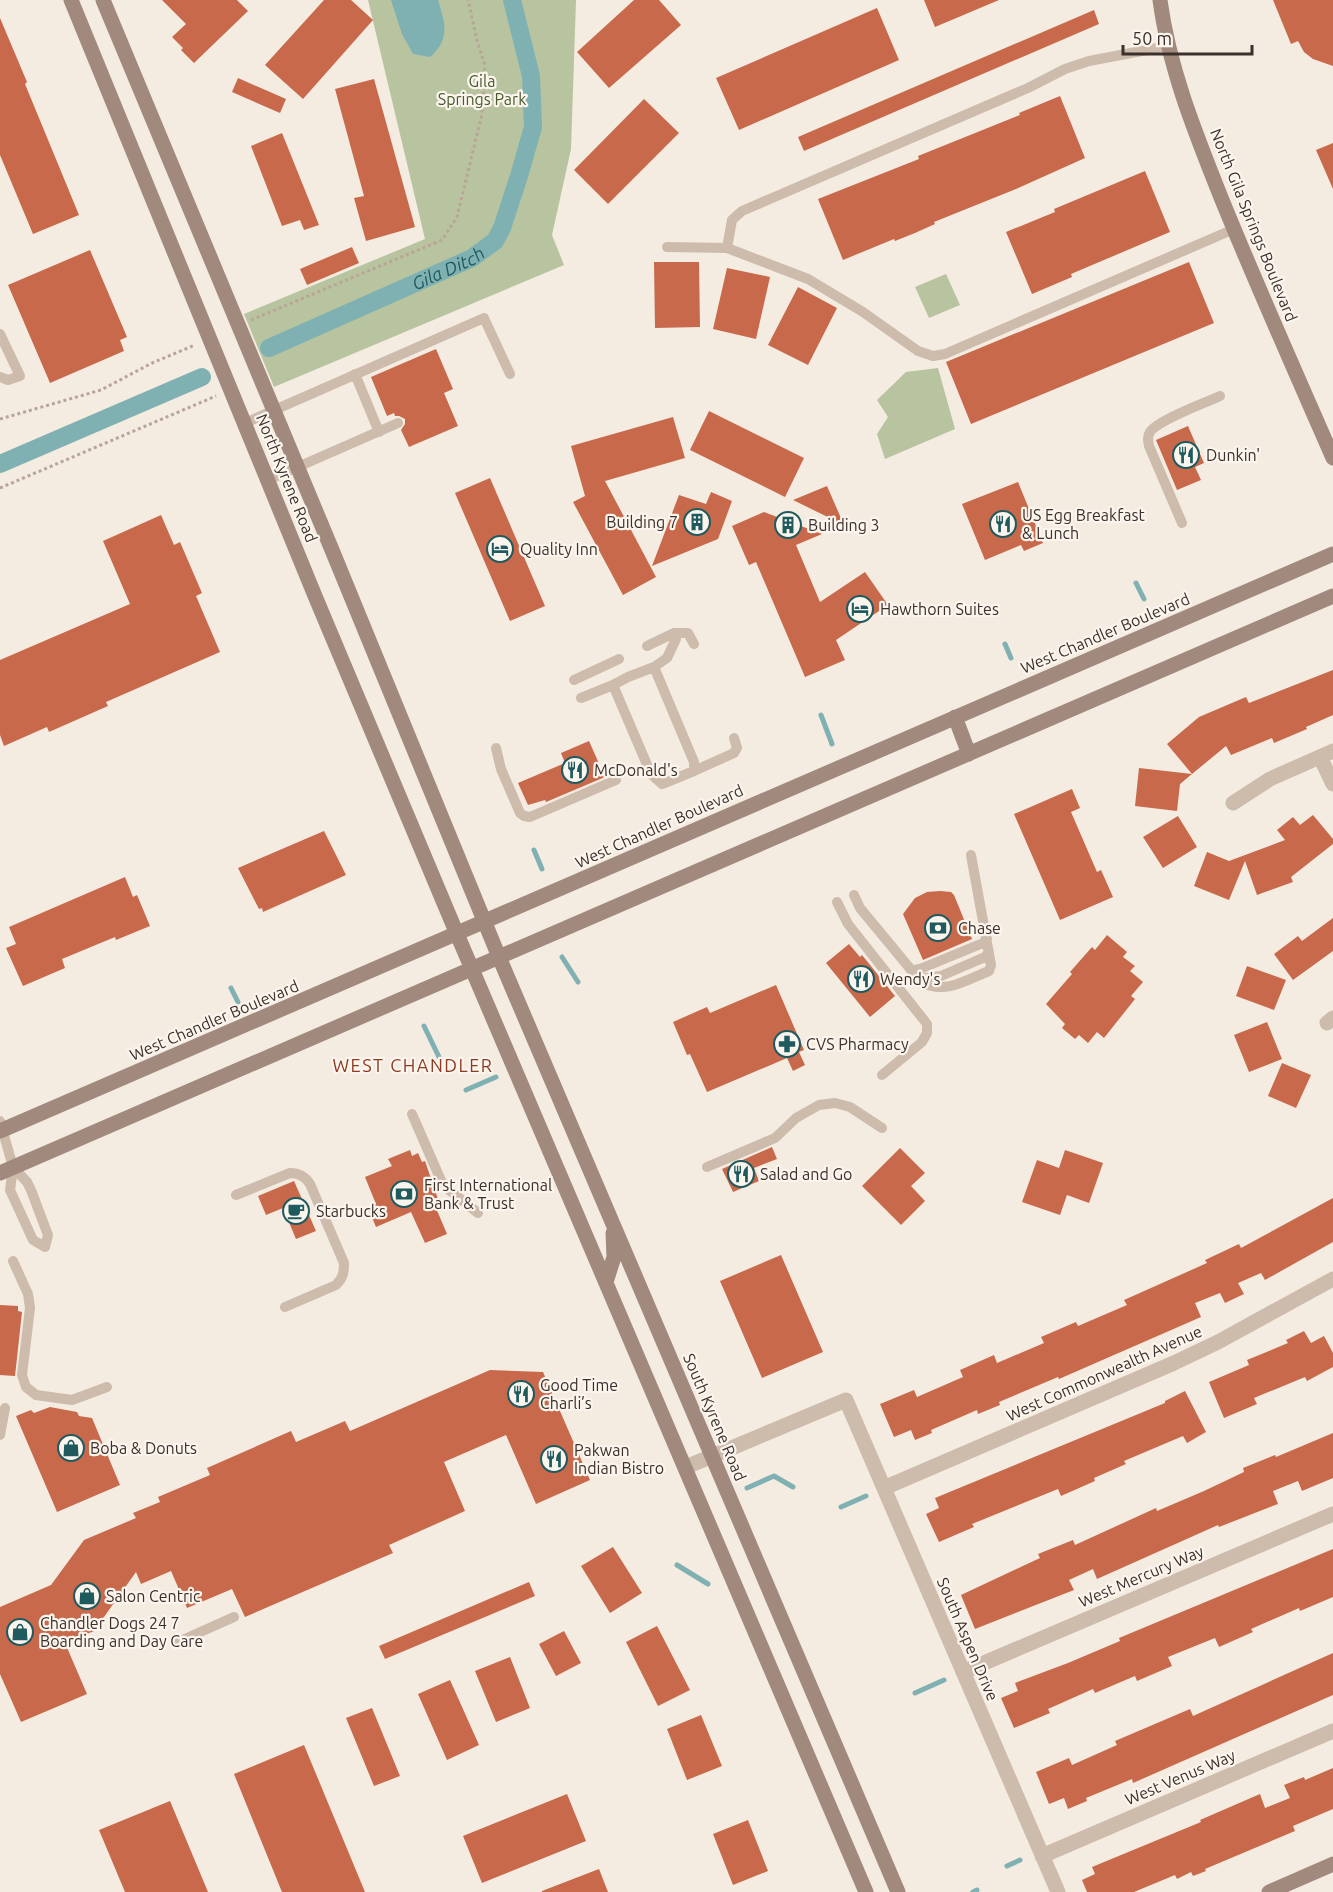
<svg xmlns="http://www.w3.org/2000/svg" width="1333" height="1892" font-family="Ubuntu,sans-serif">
  <rect width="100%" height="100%" fill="#f4ebe1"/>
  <!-- green -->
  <path fill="#b8c4a0" d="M368,0H576L571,149L552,235L564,265L274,387L244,314L425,239Z
    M946,274L960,305L929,318L915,287Z
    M938,368L955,429L885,459L877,434L888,417L877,400L906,372Z"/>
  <!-- water -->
  <path fill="#7fb0b2" d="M391,0H438C445,23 451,39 430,57L413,54L402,34Z"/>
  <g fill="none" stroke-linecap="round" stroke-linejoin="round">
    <!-- stream -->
    <path stroke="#7fb0b2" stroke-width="5" d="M1136,583L1144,599
      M1005,644L1011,658
      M821,715L832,744
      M534,850L542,869
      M562,957L578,982
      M231,988L238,1002
      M424,1026L439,1057
      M466,1090L496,1077
      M747,1488L774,1476L793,1487
      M841,1507L866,1496
      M677,1565L708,1584
      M915,1693L944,1680
      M1007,1866L1020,1860
      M973,1892L977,1890"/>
    <!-- canal -->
    <g stroke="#7fb0b2" stroke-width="18">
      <path id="s1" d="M269,348L472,258L495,241L502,228L519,176L533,127L531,76L512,0"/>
      <path d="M0,464L202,377"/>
    </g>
  </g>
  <!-- building -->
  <path fill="#c8694b" d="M162,0H237L248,11L194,63L181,50L183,48L172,37L186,24Z
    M324,0H351L373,20L303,99L265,65Z
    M634,0H659L681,25L609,88L577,52Z
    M924,0H999L935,27Z
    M1273,0H1333V66L1313,59L1304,52L1298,41L1291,44Z
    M877,8L899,60L739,130L716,78Z
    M1094,10L1099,24L804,151L798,137Z
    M0,18L27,82L25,84L79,215L33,234L0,155Z
    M238,78L286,99L280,113L232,92Z
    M374,79L415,227L366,241L354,198L364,196L335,89Z
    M1060,96L1085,158L1016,189L934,222L935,224L915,233L895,241L894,239L843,260L818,199L919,159L918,156L1020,115L1019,113Z
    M644,99L679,133L608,204L574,170Z
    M282,133L319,225L304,230L300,220L282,226L251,146Z
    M1333,143V189L1316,150Z
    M1145,171L1170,232L1071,274L1072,277L1032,294L1006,232L1055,212L1054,209Z
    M352,247L359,263L307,285L300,269Z
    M90,250L127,337L120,340L124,351L50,383L8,285Z
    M654,262H699L700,327L655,328Z
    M1189,262L1214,323L971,424L946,362Z
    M727,268L770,277L756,339L713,329Z
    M798,287L837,308L808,365L768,345Z
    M436,349L453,389L444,393L458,426L409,447L401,430L405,424V419L399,416H395L394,413L387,416L371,377Z
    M709,411L804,458L785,497L690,450Z
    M673,417L685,458L605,481L656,577L623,595L573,502L585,496L571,446Z
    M1188,426L1204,463L1195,467L1201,480L1177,490L1156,440Z
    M490,478L545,606L510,621L455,493Z
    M1018,482L1043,543L1024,551L1021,545L985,560L962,504Z
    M827,486L844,525L793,500Z
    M711,492L732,501L718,539L652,566L679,495L706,504Z
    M764,512L822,534L796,545L820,602L865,572L888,605L836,640L845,660L805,677L756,562L749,565L732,526Z
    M161,515L174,545L180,542L202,593L196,596L220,652L106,702L108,706L49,732L47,727L4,746L0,735V660L130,604L103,541Z
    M1333,670V715L1306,727L1307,729L1274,743L1272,738L1231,755L1226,746L1192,774L1167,744L1199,717L1246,697L1249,703Z
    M589,741L605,777L546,802L545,800L528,805L518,783L565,763L561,753Z
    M1139,768L1192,774L1180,784L1177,811L1135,806Z
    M1072,789L1080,808L1071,812L1097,872L1101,870L1113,897L1060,920L1014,814Z
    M1313,815L1333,839V844L1291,877L1293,882L1257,895L1245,861L1229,900L1194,886L1207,852L1229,861L1285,840L1277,830L1293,817L1300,825Z
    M1178,816L1197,847L1163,868L1143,837Z
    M324,831L346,875L263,912L262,908L259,909L238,868Z
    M125,877L133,897L137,895L150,926L116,940L115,937L62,959L65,968L23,986L6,948L16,944L9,927Z
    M940,891L951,892L954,895L972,939L923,960L903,914L915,898L927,892Z
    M1333,918V951L1293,980L1274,954L1298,936L1302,941Z
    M1107,935L1127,952L1123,957L1135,966L1130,971L1143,982L1131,996L1135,999L1104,1038L1097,1032L1088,1043L1079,1035L1075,1039L1062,1028L1065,1024L1046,1004L1072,974L1070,972L1092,947L1095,950Z
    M849,944L860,957L862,955L895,996L870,1017L826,963Z
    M1247,966L1286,980L1274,1010L1236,996Z
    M776,985L804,1050L799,1052L805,1065L793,1071L787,1058L707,1092L690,1054L687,1055L673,1022L707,1007L710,1013Z
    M1267,1022L1282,1059L1249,1072L1234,1035Z
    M1282,1063L1311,1075L1296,1108L1268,1096Z
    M772,1147L777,1159L754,1168L759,1181L733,1192L722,1169Z
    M900,1148L925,1173L911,1186L925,1201L901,1225L862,1186Z
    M410,1150L412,1156L418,1153L422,1162L425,1161L438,1199L433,1201L447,1234L425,1243L411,1212L376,1227L368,1208L376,1204L365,1177L392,1166L388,1159Z
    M1065,1150L1103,1163L1089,1203L1067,1195L1060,1215L1022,1202L1037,1160L1059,1168Z
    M294,1181L316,1231L296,1239L283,1208L266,1215L258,1196Z
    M1333,1198V1242L1265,1280L1261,1273L1238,1283L1244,1294L1225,1303L1220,1293L1195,1303L1201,1317L1059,1379L1058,1377L999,1402L1000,1405L978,1414L977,1410L931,1430L932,1433L915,1440L911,1430L894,1437L880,1404L914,1390L917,1397L963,1377L960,1370L994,1355L997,1363L1044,1343L1041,1337L1076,1322L1078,1326L1127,1305L1124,1300L1207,1263L1205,1260L1239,1244L1241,1248Z
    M781,1255L823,1352L762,1378L720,1281Z
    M0,1305L18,1306V1311L22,1312L15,1376L0,1375Z
    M1304,1331L1311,1343L1324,1336L1333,1353V1367L1307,1381L1305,1377L1254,1398L1257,1404L1224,1418L1209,1382L1249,1365L1247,1360L1288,1343L1286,1340Z
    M490,1370L543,1372L590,1480L536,1504L506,1435L444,1462L465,1511L389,1545L393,1553L245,1617L232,1589L187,1608L171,1571L141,1584L136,1572L94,1631L65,1643L87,1694L21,1722L0,1674V1607L51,1585L84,1540L136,1518L133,1513L160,1502L158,1497L210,1475L207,1468L291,1431L296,1442L345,1421L350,1431Z
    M1185,1391L1206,1432L1187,1443L1183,1436L1124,1461L1126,1464L1094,1478L1095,1481L1061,1496L1058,1489L972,1524L974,1527L939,1542L926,1514L939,1508L935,1498L1165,1403V1401Z
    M50,1407L77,1412L79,1416L92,1418L120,1485L57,1512L16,1416L31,1410L34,1413Z
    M1333,1433V1478L1302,1491L1298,1481L1273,1491L1278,1504L1219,1527L1218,1525L1097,1579L1093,1569L1069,1580L1074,1590L975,1629L961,1595L1040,1558L1038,1554L1073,1540L1075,1545L1156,1508L1157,1511L1204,1491L1244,1472L1243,1468L1275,1455L1276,1457Z
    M613,1547L642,1593L610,1613L581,1566Z
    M1333,1549V1597L1300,1611L1299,1608L1251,1629L1253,1632L1219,1647L1215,1638L1168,1657L1172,1666L1137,1681L1135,1676L1095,1693L1093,1689L1048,1709L1050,1713L1014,1728L1001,1698L1018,1691L1015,1683L1068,1663L1120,1641L1119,1638Z
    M529,1582L535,1596L385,1659L379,1646Z
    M657,1626L690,1690L658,1706L626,1642Z
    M564,1631L581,1663L556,1676L539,1644Z
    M1333,1653V1695L1133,1783L1132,1779L1086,1798L1087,1801L1068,1809L1064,1798L1049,1804L1036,1772L1069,1758L1072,1765L1117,1745L1115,1741L1190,1709L1193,1716Z
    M510,1657L530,1708L496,1722L475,1671Z
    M450,1680L479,1745L447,1760L418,1694Z
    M372,1708L400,1776L374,1786L346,1718Z
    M701,1715L722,1766L687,1780L667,1729Z
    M304,1745L365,1892H282L234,1774Z
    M1333,1768V1809L1293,1826L1295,1831L1205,1869L1206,1871L1193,1876L1191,1872L1177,1879L1175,1875L1134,1892H1087L1082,1880L1095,1874L1092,1867L1201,1822L1200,1820L1260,1794L1265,1808L1290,1798L1284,1785L1304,1777L1305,1780Z
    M567,1794L586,1841L482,1883L463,1836Z
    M170,1801L208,1892H125L99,1830Z
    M748,1820L768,1871L733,1885L713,1834Z
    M599,1869L608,1892H542V1891Z"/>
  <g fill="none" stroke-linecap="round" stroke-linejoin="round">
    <!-- path -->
    <path stroke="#b9a596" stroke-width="3" stroke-dasharray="3 3" stroke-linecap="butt" d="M251,320L442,240L457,217L482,114L485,66L477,40L468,0
      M0,419L101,390L152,363L195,345
      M0,488L216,396"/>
    <!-- lane -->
    <path stroke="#cdbbac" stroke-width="10" d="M1168,46L1089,61L1065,69L1028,88L742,211L732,220L727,248L808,279L863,312L918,351L933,356L945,354L1234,229
      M667,247L727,248
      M0,334L20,376L8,380L0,377
      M355,374L379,432
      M245,423L484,318L510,374
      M268,480L398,423
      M1182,523L1149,446C1148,441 1147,437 1150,432C1158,420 1205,403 1220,396
      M674,633H688L694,644
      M574,680L619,659
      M613,685L628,677L654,667
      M581,698L613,685L651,774L662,784L694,771V762L654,667L667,658L676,639L674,633L647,646
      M496,748L501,769L520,813L524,816L530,817L616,780
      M694,771L734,753L737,748L734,738
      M854,895L860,908L922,983C947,994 966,980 989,971L991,965L971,855
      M837,902L848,924L927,1024V1033L922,1042L882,1075
      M910,969L914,970L920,969L983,943L987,939
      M919,979L941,976L985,957L989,952
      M412,1114L443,1185L478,1213
      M0,1121L13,1167L10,1190L33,1240L45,1247L48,1235L31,1190L27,1182L13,1167
      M707,1167L775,1138L796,1118L819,1105L835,1103L850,1107L882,1128
      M236,1195L290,1173C299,1173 305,1176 310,1184L344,1263C344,1273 343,1278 336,1285L285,1307
      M13,1261L28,1294L30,1308L22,1375L26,1387L36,1395L72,1400L107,1387
      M0,1435L5,1408
      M178,1642L234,1617"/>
    <!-- street -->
    <path stroke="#cdbbac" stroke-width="15" d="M1320,757L1333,784
      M1233,803L1270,779L1333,751
      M1327,1023L1333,1018
      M686,1467L846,1400L1058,1892
      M884,1488L1174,1363L1218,1342L1333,1279
      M963,1672L1333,1514
      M1042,1856L1333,1731"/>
    <!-- secondary -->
    <path stroke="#a18a7d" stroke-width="15" d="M71,0L315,596L457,934L866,1892
      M103,0L332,550L499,957L898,1892
      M1160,0C1169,68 1195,132 1220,195C1256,284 1295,371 1333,458
      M955,717L969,754
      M0,1131L1333,554
      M0,1173L1333,596
      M606,1282L614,1257L613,1233
      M1269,1892L1333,1864"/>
  </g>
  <!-- icons -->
  <defs>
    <symbol id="restaurant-ring" viewBox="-11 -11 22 22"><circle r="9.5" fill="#fbf5ee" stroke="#1f5a5e" stroke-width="1.5"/><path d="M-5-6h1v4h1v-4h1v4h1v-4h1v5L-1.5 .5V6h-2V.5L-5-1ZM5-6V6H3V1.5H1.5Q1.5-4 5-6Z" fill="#1f5a5e"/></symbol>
    <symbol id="building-ring" viewBox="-11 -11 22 22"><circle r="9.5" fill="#fbf5ee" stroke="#1f5a5e" stroke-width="1.5"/><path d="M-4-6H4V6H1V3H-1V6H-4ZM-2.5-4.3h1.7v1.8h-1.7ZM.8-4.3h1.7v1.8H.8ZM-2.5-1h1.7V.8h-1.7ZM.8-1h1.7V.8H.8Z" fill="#1f5a5e"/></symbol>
    <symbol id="hotel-ring" viewBox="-11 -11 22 22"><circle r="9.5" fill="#fbf5ee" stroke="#1f5a5e" stroke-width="1.5"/><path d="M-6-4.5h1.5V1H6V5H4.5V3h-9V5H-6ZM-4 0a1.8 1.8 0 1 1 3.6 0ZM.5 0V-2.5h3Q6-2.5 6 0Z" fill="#1f5a5e"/></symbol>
    <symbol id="bank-ring" viewBox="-11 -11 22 22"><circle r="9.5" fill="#fbf5ee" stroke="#1f5a5e" stroke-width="1.5"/><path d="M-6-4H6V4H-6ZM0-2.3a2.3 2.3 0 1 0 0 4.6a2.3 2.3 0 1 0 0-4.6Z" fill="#1f5a5e"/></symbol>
    <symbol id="pharmacy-ring" viewBox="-11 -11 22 22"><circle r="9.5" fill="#fbf5ee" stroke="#1f5a5e" stroke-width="1.5"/><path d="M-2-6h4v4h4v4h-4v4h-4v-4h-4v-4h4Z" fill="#1f5a5e"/></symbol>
    <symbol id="cafe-ring" viewBox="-11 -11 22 22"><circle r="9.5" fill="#fbf5ee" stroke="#1f5a5e" stroke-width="1.5"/><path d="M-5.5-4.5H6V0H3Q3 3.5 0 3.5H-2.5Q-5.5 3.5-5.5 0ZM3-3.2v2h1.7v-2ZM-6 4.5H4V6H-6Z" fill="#1f5a5e"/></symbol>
    <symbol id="shop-ring" viewBox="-11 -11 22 22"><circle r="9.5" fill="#fbf5ee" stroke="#1f5a5e" stroke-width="1.5"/><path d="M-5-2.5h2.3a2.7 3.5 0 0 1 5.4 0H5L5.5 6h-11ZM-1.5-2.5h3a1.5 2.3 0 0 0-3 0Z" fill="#1f5a5e"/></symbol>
  </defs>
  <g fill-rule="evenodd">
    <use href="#restaurant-ring" x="1171" y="440" width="30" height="30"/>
    <use href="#building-ring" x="682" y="507" width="30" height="30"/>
    <use href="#restaurant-ring" x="988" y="509" width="30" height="30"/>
    <use href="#building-ring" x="773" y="510" width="30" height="30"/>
    <use href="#hotel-ring" x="485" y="534" width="30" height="30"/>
    <use href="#hotel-ring" x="845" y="594" width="30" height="30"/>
    <use href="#restaurant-ring" x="560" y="755" width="30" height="30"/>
    <use href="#bank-ring" x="923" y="913" width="30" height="30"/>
    <use href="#restaurant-ring" x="846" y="964" width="30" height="30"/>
    <use href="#pharmacy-ring" x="772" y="1029" width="30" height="30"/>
    <use href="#restaurant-ring" x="726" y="1159" width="30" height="30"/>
    <use href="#bank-ring" x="389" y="1179" width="30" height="30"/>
    <use href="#cafe-ring" x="281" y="1196" width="30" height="30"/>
    <use href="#restaurant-ring" x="506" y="1379" width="30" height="30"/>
    <use href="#shop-ring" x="56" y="1433" width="30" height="30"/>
    <use href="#restaurant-ring" x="539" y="1444" width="30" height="30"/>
    <use href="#shop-ring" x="72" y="1581" width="30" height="30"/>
    <use href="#shop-ring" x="5" y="1617" width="30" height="30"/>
  </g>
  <g text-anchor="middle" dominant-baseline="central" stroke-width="4.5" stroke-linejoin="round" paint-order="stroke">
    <!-- park labels -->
    <g font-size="16" fill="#4a5a2e" stroke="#fbf5ee">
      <text x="482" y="81">Gila<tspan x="482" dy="18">Springs Park</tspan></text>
    </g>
    <!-- street labels -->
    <g font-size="16" fill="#3b302b" stroke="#fbf5ee">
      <text transform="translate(1254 225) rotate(68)">North Gila Springs Boulevard</text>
      <text transform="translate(287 478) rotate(68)">North Kyrene Road</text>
      <text transform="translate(1105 633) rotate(-23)">West Chandler Boulevard</text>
      <text transform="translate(659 826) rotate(-24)">West Chandler Boulevard</text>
      <text transform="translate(214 1020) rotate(-23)">West Chandler Boulevard</text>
      <text transform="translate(1104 1373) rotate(-24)">West Commonwealth Avenue</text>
      <text transform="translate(715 1417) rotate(67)">South Kyrene Road</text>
      <text transform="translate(1141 1576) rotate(-23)">West Mercury Way</text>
      <text transform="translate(968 1639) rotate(67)">South Aspen Drive</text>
      <text transform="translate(1180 1777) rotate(-23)">West Venus Way</text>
    </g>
    <!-- poi labels -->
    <g font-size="16" fill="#3b302b" stroke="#fbf5ee" text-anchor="start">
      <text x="1206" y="455">Dunkin'</text>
      <text x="1022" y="515">US Egg Breakfast<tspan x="1022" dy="18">&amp; Lunch</tspan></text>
      <text x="678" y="522" text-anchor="end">Building 7</text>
      <text x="808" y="525">Building 3</text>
      <text x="520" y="549">Quality Inn</text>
      <text x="880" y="609">Hawthorn Suites</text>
      <text x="594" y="770">McDonald's</text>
      <text x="958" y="928">Chase</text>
      <text x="880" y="979">Wendy's</text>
      <text x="806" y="1044">CVS Pharmacy</text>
      <text x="760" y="1174">Salad and Go</text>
      <text x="424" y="1185">First International<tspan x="424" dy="18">Bank &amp; Trust</tspan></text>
      <text x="316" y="1211">Starbucks</text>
      <text x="540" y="1385">Good Time<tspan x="540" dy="18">Charli’s</tspan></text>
      <text x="90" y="1448">Boba &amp; Donuts</text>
      <text x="574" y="1450">Pakwan<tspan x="574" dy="18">Indian Bistro</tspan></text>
      <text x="106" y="1596">Salon Centric</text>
      <text x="40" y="1623">Chandler Dogs 24 7<tspan x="40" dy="18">Boarding and Day Care</tspan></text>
    </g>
    <!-- water labels -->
    <g font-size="18" font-style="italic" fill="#1f5a5e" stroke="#fbf5ee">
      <text stroke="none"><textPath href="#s1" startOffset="196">Gila Ditch</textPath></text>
    </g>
    <!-- neighbourhood labels -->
    <g font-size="18" letter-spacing="1.5" fill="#8c3b22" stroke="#fbf5ee">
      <text x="413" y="1065">WEST CHANDLER</text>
    </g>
  </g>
  <!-- scale -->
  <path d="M1123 45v9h129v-9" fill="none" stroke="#3b302b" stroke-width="3"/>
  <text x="1132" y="45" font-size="18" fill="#3b302b" stroke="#fbf5ee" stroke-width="4.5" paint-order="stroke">50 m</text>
</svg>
